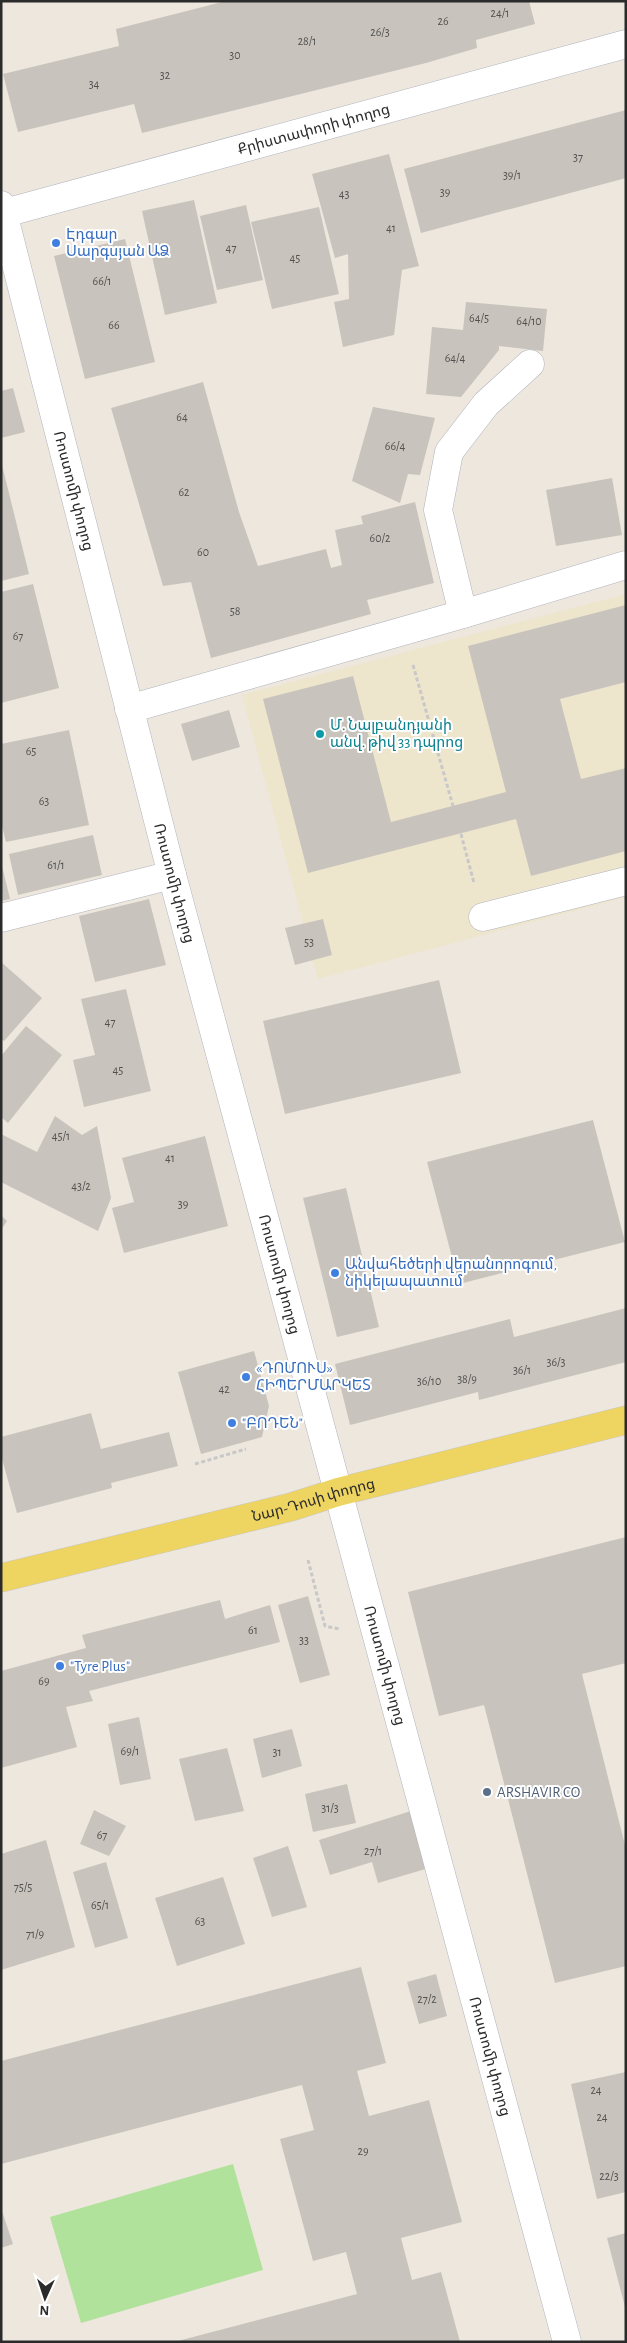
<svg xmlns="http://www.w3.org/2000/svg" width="627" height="2343" font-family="'Alegreya Sans','Noto Sans Armenian',sans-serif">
  <rect width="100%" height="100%" fill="#ede7dd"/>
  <!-- education -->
  <path fill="#eee5cd" d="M626,594V897L318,979L242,695Z"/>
  <!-- green -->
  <path fill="#b0e29b" d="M233,2164L263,2270L81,2323L50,2217Z"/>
  <!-- building -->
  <path fill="#c8c4bd" d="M226,1H529L535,24L476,40L477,48L426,63L142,133L134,104L18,132L3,74L119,46L116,29Z
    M626,110V178L421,233L404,169Z
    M389,154L419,266L402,270L394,335L343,347L334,302L349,299L348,254L335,258L312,174Z
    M194,200L217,303L165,315L142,211Z
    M246,205L263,280L217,290L200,216Z
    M319,207L339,294L272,309L251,222Z
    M125,239L155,362L85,379L54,256Z
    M466,302L547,309L543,351L499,346V350L461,397L426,394L432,327L463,330Z
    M203,382L239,512L258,566L326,549L331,568L342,565L335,530L363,524L361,516L415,502L434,583L367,600L371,614L211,658L191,582L163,586L111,408Z
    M13,388L25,432L1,438V391Z
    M373,407L435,418L420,475L408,474L400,503L352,481Z
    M2,465L29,574L1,581V466Z
    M612,478L622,535L556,546L546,490Z
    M33,584L59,688L1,703V592Z
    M626,605V682L560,699L581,779L626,768V851L531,876L516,819L308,873L263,699L353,676L391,822L506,792L468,646Z
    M229,710L240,747L192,761L181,724Z
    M69,730L89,825L6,842L1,822V744Z
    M93,835L102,875L18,895L9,854Z
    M1,862L10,899L1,901Z
    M149,899L166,965L95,982L79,916Z
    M323,919L332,955L295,965L285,928Z
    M1,962L42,998L4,1041L1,1039Z
    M439,980L461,1073L285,1114L263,1021Z
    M126,989L151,1091L84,1107L73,1060L95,1055L81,999Z
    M26,1026L62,1055L8,1123L1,1117V1056Z
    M55,1116L82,1135L97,1126L111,1198L98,1231L1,1182V1134L37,1152Z
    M593,1120L625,1242L459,1284L427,1162Z
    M205,1136L228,1226L124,1253L112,1208L134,1202L122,1158Z
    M346,1188L379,1327L337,1337L303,1198Z
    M1,1215L7,1221L1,1230Z
    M626,1308V1362L479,1400L478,1392L350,1425L335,1364L510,1319L514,1337Z
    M254,1351L269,1406L262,1437L201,1454L178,1372Z
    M91,1413L101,1449L169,1432L178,1466L111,1483L112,1488L17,1513L1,1455V1437Z
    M626,1537V1663L582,1674L626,1849V1966L555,1983L484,1705L439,1716L408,1592Z
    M308,1596L330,1675L300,1683L278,1605Z
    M220,1600L225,1619L270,1605L280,1642L89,1691L93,1701L66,1707L77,1747L1,1768V1671L86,1648L82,1635Z
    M139,1717L151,1779L120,1785L108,1724Z
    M292,1729L302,1766L262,1778L253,1739Z
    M227,1748L244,1811L195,1821L179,1759Z
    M347,1784L356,1823L313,1832L305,1794Z
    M94,1810L126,1826L109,1856L80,1844Z
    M411,1811L429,1868L378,1883L372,1862L330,1875L319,1840Z
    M46,1840L75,1947L1,1970V1854Z
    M288,1846L307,1907L272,1917L253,1858Z
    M106,1862L128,1938L95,1948L73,1872Z
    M223,1877L245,1944L177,1966L155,1898Z
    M361,1967L386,2063L357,2071L369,2116L429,2100L462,2222L401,2238L412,2280L441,2272L460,2342H174L357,2294L346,2252L313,2261L280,2139L314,2130L302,2085L1,2164V2061Z
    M436,1974L447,2016L419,2024L407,1982Z
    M626,2072V2192L597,2199L571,2084Z
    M1,2208L13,2244L1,2248Z
    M626,2233V2307H625L607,2238Z"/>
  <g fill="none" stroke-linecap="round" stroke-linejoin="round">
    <defs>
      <g id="minor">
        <path id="s1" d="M1,205L172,875L567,2342"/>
        <path id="s2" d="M1,214L626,44"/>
        <path d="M463,614L438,510L449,452L486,404L530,364"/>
        <path d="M129,709L463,614L626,565"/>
        <path d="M483,917L626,881"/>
        <path d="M1,918L172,875"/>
      </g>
      <g id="major">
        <path id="s3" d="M1,1578L291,1507L338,1492L626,1420"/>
      </g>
    </defs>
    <!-- minor casing -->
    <use href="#minor" stroke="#b1b3be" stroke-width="29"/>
    <!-- major casing -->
    <use href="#major" stroke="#c8c8c8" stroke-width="29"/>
    <!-- path -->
    <path stroke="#c8c8c8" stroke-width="3" stroke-dasharray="4 2.5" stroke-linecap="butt" d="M413,665L453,806
      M461,834L474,883
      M195,1464L246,1449
      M308,1560L325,1626L339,1629"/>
    <!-- minor -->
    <use href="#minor" stroke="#fff" stroke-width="28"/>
    <!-- major -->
    <use href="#major" stroke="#eed461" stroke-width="28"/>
  </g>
  <!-- markers -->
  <g fill="#3f7fe0" stroke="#fff" stroke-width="2">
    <circle cx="56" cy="243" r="5"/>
    <circle cx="335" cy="1273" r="5"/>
    <circle cx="246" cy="1377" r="5"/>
    <circle cx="232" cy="1423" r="5"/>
    <circle cx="60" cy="1666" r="5"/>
  </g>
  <circle fill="#0f9aa8" stroke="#fff" stroke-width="2" cx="320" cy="734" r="5"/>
  <circle fill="#5c6f8a" stroke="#fff" stroke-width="2" cx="487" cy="1792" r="5"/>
  <g text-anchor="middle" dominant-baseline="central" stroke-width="4" stroke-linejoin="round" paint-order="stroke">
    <!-- number labels -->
    <g font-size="12" fill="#525150">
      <text x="500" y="13">24/1</text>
      <text x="443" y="21">26</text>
      <text x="380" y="32">26/3</text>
      <text x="307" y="41">28/1</text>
      <text x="235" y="55">30</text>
      <text x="165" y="75">32</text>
      <text x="94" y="84">34</text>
      <text x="578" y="157">37</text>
      <text x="512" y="175">39/1</text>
      <text x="445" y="192">39</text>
      <text x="344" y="194">43</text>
      <text x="391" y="228">41</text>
      <text x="231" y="248">47</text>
      <text x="295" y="258">45</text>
      <text x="102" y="281">66/1</text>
      <text x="479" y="318">64/5</text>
      <text x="529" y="321">64/10</text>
      <text x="114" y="325">66</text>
      <text x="455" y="358">64/4</text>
      <text x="182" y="417">64</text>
      <text x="395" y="446">66/4</text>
      <text x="184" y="492">62</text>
      <text x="380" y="538">60/2</text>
      <text x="203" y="552">60</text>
      <text x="235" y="611">58</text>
      <text x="18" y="636">67</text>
      <text x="31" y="751">65</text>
      <text x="44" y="801">63</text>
      <text x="56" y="865">61/1</text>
      <text x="309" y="942">53</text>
      <text x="110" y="1022">47</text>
      <text x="118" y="1070">45</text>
      <text x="61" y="1136">45/1</text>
      <text x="170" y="1158">41</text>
      <text x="81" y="1186">43/2</text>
      <text x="183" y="1204">39</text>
      <text x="556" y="1362">36/3</text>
      <text x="522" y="1370">36/1</text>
      <text x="467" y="1379">38/9</text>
      <text x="429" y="1381">36/10</text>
      <text x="224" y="1389">42</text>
      <text x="253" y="1630">61</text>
      <text x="304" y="1640">33</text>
      <text x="44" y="1681">69</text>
      <text x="130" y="1751">69/1</text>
      <text x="277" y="1752">31</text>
      <text x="330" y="1808">31/3</text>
      <text x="102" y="1835">67</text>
      <text x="373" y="1851">27/1</text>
      <text x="23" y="1887">75/5</text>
      <text x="100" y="1905">65/1</text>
      <text x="200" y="1921">63</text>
      <text x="35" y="1934">71/9</text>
      <text x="427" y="1999">27/2</text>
      <text x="596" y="2090">24</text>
      <text x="602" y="2117">24</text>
      <text x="363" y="2151">29</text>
      <text x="609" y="2176">22/3</text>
    </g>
    <!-- street labels -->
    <g font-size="15" fill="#2b2b2b" stroke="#fff">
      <text stroke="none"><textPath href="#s2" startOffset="324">Քրիստափորի փողոց</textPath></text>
      <text stroke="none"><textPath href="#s1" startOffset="295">Ռոստոմի փողոց</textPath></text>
      <text stroke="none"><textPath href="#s1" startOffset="700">Ռոստոմի փողոց</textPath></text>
      <text stroke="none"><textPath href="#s1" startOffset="1105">Ռոստոմի փողոց</textPath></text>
      <text stroke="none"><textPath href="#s3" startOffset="322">Նար-Դոսի փողոց</textPath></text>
      <text stroke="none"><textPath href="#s1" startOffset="1510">Ռոստոմի փողոց</textPath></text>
      <text stroke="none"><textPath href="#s1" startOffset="1915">Ռոստոմի փողոց</textPath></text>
    </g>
    <!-- shop labels -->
    <g font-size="15" fill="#366cbe" stroke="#fff" text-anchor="start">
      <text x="66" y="234">Էդգար<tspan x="66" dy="17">Սարգսյան ԱՁ</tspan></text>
      <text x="345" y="1264">Անվահեծերի վերանորոգում,<tspan x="345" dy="17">նիկելապատում</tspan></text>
      <text x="256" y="1368">«ԴՈՄՈՒՍ»<tspan x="256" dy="17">ՀԻՊԵՐՄԱՐԿԵՏ</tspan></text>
      <text x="242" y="1423">"ԲՈԴԵՆ"</text>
      <text x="70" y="1666">"Tyre Plus"</text>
    </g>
    <!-- culture labels -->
    <g font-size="15" fill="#0d838f" stroke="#fff" text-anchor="start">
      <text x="330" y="725">Մ․ Նալբանդյանի<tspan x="330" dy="17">անվ․ թիվ 33 դպրոց</tspan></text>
    </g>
    <!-- service labels -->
    <g font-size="15" fill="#4e5e75" stroke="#fff" text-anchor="start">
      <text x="497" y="1792">ARSHAVIR CO</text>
    </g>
  </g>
  <!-- border -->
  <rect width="627" height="2343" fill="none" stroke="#2b2b2b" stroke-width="5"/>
  <!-- north arrow -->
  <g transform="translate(45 2298) rotate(183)" stroke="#ffffff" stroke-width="4" paint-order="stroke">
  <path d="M0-4L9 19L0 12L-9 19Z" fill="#2b2b2b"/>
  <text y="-8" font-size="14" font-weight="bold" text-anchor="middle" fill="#2b2b2b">N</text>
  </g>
</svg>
